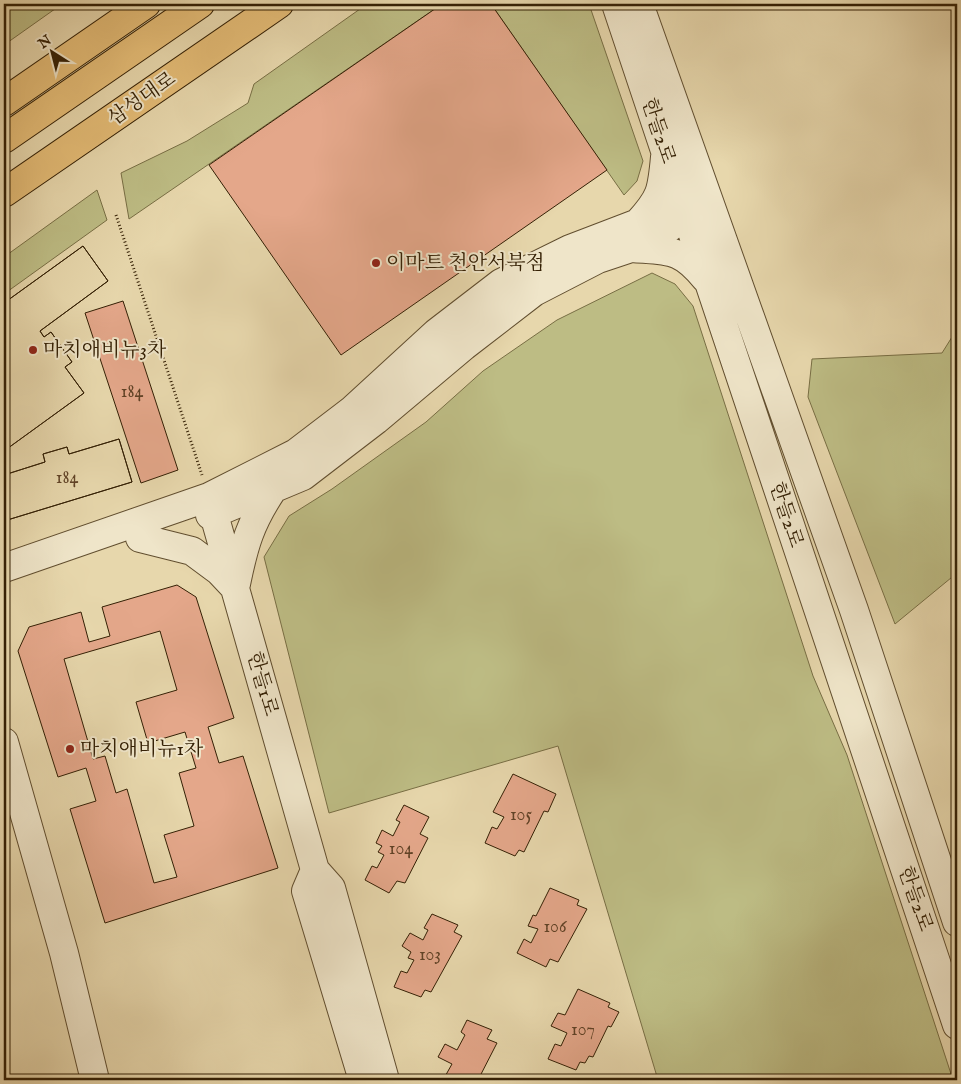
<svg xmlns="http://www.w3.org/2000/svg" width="961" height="1084" font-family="'IM FELL English','Noto Serif KR',serif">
  <rect width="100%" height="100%" fill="#e7d7ac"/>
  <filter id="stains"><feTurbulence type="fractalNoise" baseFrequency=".004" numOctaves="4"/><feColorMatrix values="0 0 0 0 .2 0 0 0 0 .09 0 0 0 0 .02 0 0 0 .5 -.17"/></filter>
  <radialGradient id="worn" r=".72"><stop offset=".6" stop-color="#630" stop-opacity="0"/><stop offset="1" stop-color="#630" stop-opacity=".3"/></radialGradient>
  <!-- green -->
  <path fill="#bdbc84" stroke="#786e44" d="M10,4H62L4,45V8Z
    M367,4H442L129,219L121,173L187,141L248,103L254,84Z
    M491,4H589L643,161L637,181L624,195Z
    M97,190L107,220L4,294V257Z
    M652,273L675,284L693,306L813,676L847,755L953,1080H658L558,746L329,813L264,557L289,516L332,489L426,422L483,371L557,320Z
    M957,329V573L895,624L808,397L812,359L942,353Z"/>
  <!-- building -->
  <path fill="#e4a78a" stroke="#342005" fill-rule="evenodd" d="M442,4H491L607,170L341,355L209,165Z
    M83,246L108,281L40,331L44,337L51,332L72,362L65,367L84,393L4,451V303Z
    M83,246L108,281L40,331L44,337L51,332L72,362L65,367L84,393L4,451V303Z
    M123,301L178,470L141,483L85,313Z
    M119,439L132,482L4,521V475L45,462L43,454L67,447L69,454Z
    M119,439L132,482L4,521V475L45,462L43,454L67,447L69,454Z
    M177,585L196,597L234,718L208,727L219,763L243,756L278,868L105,923L70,809L96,801L86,768L58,777L18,651L29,627L81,612L89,642L110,636L102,607ZM160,631L177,690L136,702L148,743L185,732L196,768L179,773L194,826L164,835L177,877L154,883L127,789L116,793L105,756L93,759L64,659Z
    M513,774L556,794L548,812L544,811L524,852L519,850L515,856L485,843L492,827L497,829L504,817L493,812Z
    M404,805L429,817L420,834L428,838L405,883L397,881L389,893L365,880L372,866L377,868L384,855L378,852L382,846L376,843L382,830L393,836L400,822L396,820Z
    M550,888L579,900L577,905L587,909L558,962L550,959L546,967L517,953L524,939L531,943L538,929L528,926L533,915L536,916Z
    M432,914L458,925L454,932L462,936L431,992L425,990L421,997L394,987L401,971L407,973L414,960L408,958L411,952L402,946L410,933L423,940L428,930L424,928Z
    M578,989L610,1003L608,1007L619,1012L611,1027L608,1026L593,1057L589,1056L585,1063L580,1062L576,1070L548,1059L555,1044L561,1046L567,1033L551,1026L558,1013L565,1015Z
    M467,1020L492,1030L487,1039L497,1043L478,1080H443L452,1064L438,1057L445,1044L457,1050L465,1035L461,1032Z"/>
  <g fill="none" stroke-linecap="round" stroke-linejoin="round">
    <defs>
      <path id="minor" d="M616,4L957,1025
        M639,4L854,610L957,922
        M638,223C661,198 662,191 665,157
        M632,248C670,251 681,248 706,279
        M209,497L315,870L331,888L385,1080
        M210,515L303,476L376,420L464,346L534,292L598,259L652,241L683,217
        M140,538L192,551L219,571L235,588
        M4,568L209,497L296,453L351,411L436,333L501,283L570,249L638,223L686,215L703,208
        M236,584C244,545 250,523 273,489
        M4,742L64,953L95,1080
        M315,870L306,891L363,1080"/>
      <path id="major" d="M4,102L146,4
        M4,139L200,4
        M4,193L279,4"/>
    </defs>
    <!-- minor casing -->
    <use href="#minor" stroke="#614e2f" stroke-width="30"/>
    <!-- major casing -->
    <use href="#major" stroke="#342005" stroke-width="30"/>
    <!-- path -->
    <path stroke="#342005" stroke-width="3" stroke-dasharray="1 2.5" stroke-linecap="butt" d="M116,215L202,475"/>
    <!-- minor -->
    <use href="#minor" stroke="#efe5c9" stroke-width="28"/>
    <!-- major -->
    <use href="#major" stroke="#e4bc76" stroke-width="28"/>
  </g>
  <!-- markers -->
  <g fill="#8f2418" stroke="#efe5c9" stroke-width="2">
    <circle cx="376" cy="263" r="5"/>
    <circle cx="33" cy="350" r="5"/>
    <circle cx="70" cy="749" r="5"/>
  </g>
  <g text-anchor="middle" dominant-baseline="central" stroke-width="4" stroke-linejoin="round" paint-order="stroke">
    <!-- number labels -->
    <g font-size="18" fill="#604226">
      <text x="132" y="392">184</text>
      <text x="67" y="478">184</text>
      <text x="521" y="815">105</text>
      <text x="401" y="849">104</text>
      <text x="555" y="927">106</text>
      <text x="430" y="955">103</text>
      <text x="583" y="1030">107</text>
    </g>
    <!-- street labels -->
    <g font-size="20" fill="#342005" stroke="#efe5c9">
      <text transform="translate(142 99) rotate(-35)">삼성대로</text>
      <text transform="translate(658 131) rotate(72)">한들2로</text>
      <text transform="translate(786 515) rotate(72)">한들2로</text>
      <text transform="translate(262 684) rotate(74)">한들1로</text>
      <text transform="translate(915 899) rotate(71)">한들2로</text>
    </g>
    <!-- poi labels -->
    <g font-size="20" fill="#342005" stroke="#efe5c9" text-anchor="start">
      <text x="386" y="263">이마트 천안서북점</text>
      <text x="43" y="350">마치애비뉴3차</text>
      <text x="80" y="749">마치애비뉴1차</text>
    </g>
  </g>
  <!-- margin -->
  <rect width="961" height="1084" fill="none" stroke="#e7d7ac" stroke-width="20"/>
  <rect x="5" y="5" width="951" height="1074" fill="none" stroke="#342005" stroke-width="2.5"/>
  <rect x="10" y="10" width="941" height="1064" fill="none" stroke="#342005"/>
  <!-- north arrow -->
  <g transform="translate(52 52) rotate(324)" stroke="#efe5c9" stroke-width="4" paint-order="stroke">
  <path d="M0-4L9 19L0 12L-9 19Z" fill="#342005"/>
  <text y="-8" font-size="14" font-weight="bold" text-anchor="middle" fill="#342005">N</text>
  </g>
  <rect width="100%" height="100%" filter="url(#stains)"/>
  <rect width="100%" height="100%" fill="url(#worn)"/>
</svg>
